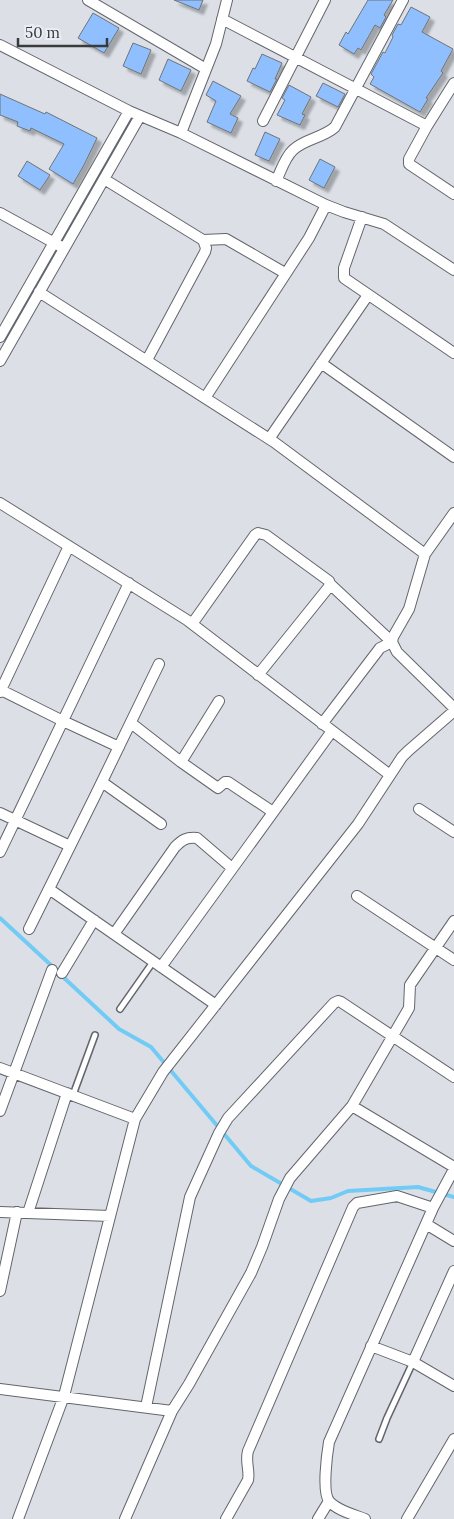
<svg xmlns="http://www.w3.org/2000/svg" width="454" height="1519" font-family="Lora,serif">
  <defs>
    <filter id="shadow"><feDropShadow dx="4.5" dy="4.5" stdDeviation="1" flood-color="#0004"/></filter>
  </defs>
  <rect width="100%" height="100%" fill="#dce0e6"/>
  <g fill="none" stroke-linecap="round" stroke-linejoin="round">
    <!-- stream -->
    <path stroke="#72cbf4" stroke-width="4" d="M0,918L53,967
      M62,976L119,1029L151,1047L251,1166L311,1201L331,1198L348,1191L418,1187L454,1197"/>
  </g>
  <!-- building -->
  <path fill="#8fbffe" stroke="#6f7378" filter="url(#shadow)" d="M174,0H203L199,10Z
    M368,0H393L384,15L386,17L380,28L375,25L361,50L358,48L354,54L339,45L346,32L348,34Z
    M411,7L430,17L422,32L453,49L441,71L443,73L426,98L428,99L420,112L370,84L374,77L371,74L383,52L385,53L393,37L392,35L398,24L401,25Z
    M93,13L119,28L104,53L78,38Z
    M133,43L151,50L141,74L123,66Z
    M262,54L282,63L275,79H277L270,92L247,81L253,68L255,69Z
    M168,59L191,70L181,91L159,80Z
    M213,81L241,96L230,114L238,118L231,133L207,122L216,101L206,95Z
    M323,83L345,94L338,107L316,96Z
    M289,85L311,97L302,114L305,115L300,125L277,115L285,100L282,98Z
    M0,94L45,114L46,112L97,138L84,165L73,184L49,169L64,144L31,128L30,131L17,126L18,122L0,115Z
    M265,132L280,139L269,161L255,155Z
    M320,159L335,167L324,188L309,180Z
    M27,161L50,175L40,190L18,176Z"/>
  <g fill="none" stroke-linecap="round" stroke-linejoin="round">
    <defs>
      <path id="service" d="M120,1009L153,962
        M73,1095L95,1035
        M379,1439L387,1418L413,1362"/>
      <path id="minor" d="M88,0L206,69
        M222,19L427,126
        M0,45L129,111L181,133L216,44L227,0
        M454,83L427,126L409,159V164L454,194
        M263,121L325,0
        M181,133L326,205L344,212L384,224L454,270
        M104,179L203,240L206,248L205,252L147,360
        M276,181C281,171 285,157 293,150C304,139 323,138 335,127L403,0
        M0,213L60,246
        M362,217L344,268V278L454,353
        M203,240L226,239L285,273
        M39,292L274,442L425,554
        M0,337L129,111
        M0,361L140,116
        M321,363L454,457
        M205,398L309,238L326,205
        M269,439L368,295
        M0,503L187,620L390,775
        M454,513L425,554L409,609L393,637L392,642L397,652L454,708
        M192,624L255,535L258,533L266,535L329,581L330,584L328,588L258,675
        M1,690L63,721L119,747
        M0,692L69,546
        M131,723L181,762L218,788L225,782H228L273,812
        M322,724L380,648L392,642L330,584
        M181,762L219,701
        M102,782L161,824
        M419,809L454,832
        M0,813L70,846
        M0,852L129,583
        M49,889L216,1005
        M357,896L454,960
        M29,929L95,796L159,664
        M114,934L175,847C182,840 186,837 197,838L232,868
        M161,967L332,731
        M62,973L94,920
        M0,1068L135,1119
        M352,1106L454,1167
        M0,1111L52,970
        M0,1212L110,1216
        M28,1213L67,1093
        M426,1224L454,1241
        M0,1291L17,1212
        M371,1346L413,1362L454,1386
        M413,1362L454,1271
        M0,1389L172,1411
        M146,1407L190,1197L219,1133L228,1118L334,1003L338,1001L341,1002L454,1077
        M18,1519L64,1396L135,1119L163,1072L358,824L402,757L408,751L454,711
        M125,1519L172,1411L189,1384L251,1273L262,1247L279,1199L290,1178L352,1106L409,1008L410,985L454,921
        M226,1519L248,1480C250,1470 245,1462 248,1451L353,1207L357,1203L397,1196L433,1208
        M318,1519L329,1501
        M365,1519C355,1515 336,1510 329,1501C322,1492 327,1454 329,1442L433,1208L454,1169
        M407,1519L454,1439"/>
    </defs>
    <!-- service casing -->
    <use href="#service" stroke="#62666c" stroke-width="8"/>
    <!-- minor casing -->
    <use href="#minor" stroke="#62666c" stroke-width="12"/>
    <!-- service -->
    <use href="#service" stroke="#fff" stroke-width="5"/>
    <!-- minor -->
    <use href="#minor" stroke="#fff" stroke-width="10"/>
  </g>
  <!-- scale -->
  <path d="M18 38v8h89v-8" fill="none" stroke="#383a3c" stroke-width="2.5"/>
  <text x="25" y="38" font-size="15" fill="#383a3c" stroke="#e9edf4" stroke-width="4" paint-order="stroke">50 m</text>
</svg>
